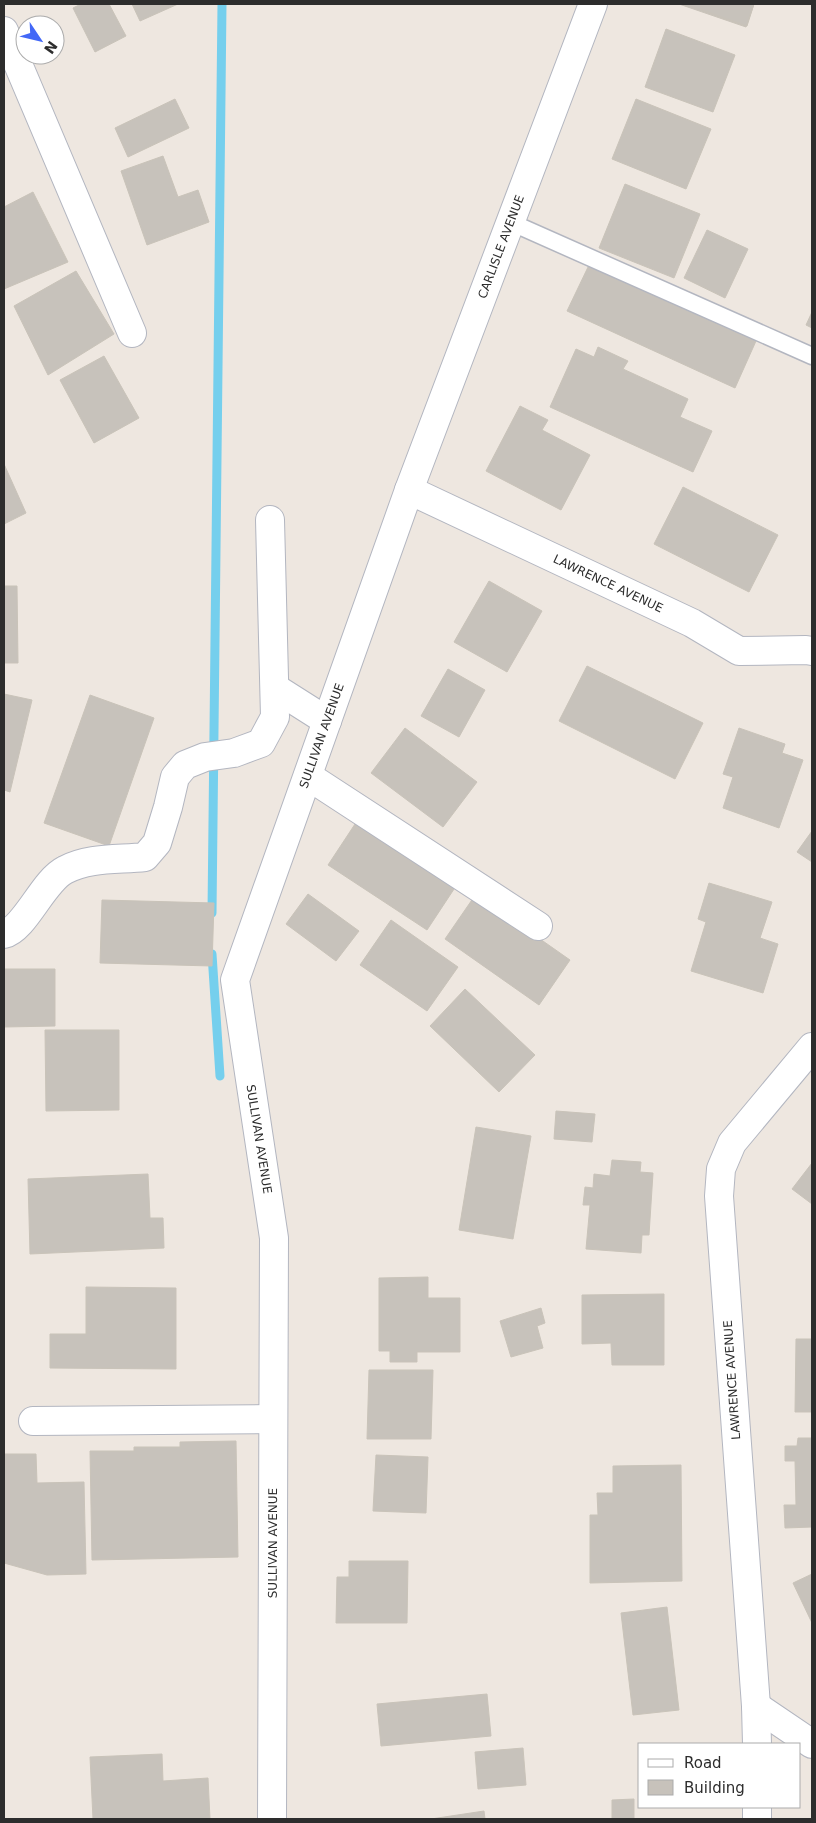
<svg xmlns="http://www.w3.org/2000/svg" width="816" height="1823" font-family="'DejaVu Sans',sans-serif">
  <rect width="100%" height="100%" fill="#eee7e0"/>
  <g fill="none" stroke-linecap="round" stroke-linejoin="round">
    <!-- stream -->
    <path stroke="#75cfed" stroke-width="9" d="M212,913L222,4
      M212,954L220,1076"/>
  </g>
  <!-- building -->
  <path fill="#c7c2bb" stroke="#c9c3b9" d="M81,4H109L126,36L95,52L73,8Z
    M132,4H178L140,21Z
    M679,4H754L746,27Z
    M685,4H754L747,26Z
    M666,29L735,55L713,112L645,87Z
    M175,99L189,128L128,157L115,128Z
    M636,99L711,129L686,189L612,159Z
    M163,156L178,197L198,190L209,222L147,245L121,171Z
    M625,184L700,214L674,278L599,248Z
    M33,192L68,262L4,289V207Z
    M707,230L748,249L725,298L684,278Z
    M589,265L756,341L735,388L567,311Z
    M76,271L114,334L48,375L14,306Z
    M812,312V328L806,325Z
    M598,347L628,361L623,369L688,399L680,417L712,431L693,472L550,407L576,349L594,357Z
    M104,356L139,418L94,443L60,380Z
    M520,406L548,420L542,430L590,455L561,510L486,471Z
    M4,464L26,513L4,524Z
    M683,487L778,535L749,592L654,544Z
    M489,581L542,611L507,672L454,642Z
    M4,586H17L18,663H4Z
    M587,666L703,723L675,779L559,721Z
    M448,669L485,690L459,737L421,716Z
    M4,694L32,700L10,792L4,790Z
    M90,695L154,718L109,846L44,823Z
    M405,728L477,782L443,827L371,773Z
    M739,728L785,744L782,753L803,760L779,828L723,808L733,777L723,774Z
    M359,818L458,883L427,930L328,865Z
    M812,831V862L797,852Z
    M709,883L772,902L760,938L778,944L763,993L691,971L706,922L698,919Z
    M308,894L359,931L336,961L286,924Z
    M476,894L570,960L539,1005L445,939Z
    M102,900L214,903L212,966L100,963Z
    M391,920L458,967L427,1011L360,965Z
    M4,969H55V1026L4,1027Z
    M465,989L535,1055L499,1092L430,1026Z
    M45,1030H119V1110L46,1111Z
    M556,1111L595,1114L592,1142L554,1139Z
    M476,1127L531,1136L513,1239L459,1230Z
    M612,1160L641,1162L640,1172L653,1173L649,1235H642L641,1253L586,1249L590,1205H583L585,1187L593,1188L594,1174L610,1176Z
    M812,1163V1204L792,1189Z
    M148,1174L150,1218H163L164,1248L30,1254L28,1179Z
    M428,1277V1298H460V1352H417V1362H390V1351H379V1278Z
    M86,1287L176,1288V1369L50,1368V1334H86Z
    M664,1294V1365H612L611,1343L582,1344V1295Z
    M541,1308L545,1323L537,1326L543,1348L511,1357L500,1321Z
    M796,1339H812V1412H795Z
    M369,1370H433L431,1439H367Z
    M798,1438H812V1527L785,1528L784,1505H796L795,1461H785V1446H797Z
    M236,1441L238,1557L92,1560L90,1451H134V1447H180V1442Z
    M4,1454H36L37,1483L84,1482L86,1574L47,1575L4,1563Z
    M376,1455L428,1457L426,1513L373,1511Z
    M681,1465L682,1581L590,1583V1515H598L597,1493H613V1466Z
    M349,1561H408L407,1623H336L337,1577H349Z
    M812,1574V1623L793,1583Z
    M667,1607L679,1710L633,1715L621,1613Z
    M487,1694L491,1736L381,1746L377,1704Z
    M523,1748L526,1785L478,1789L475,1752Z
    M162,1754L163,1781L208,1778L210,1819H93L90,1757Z
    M634,1799V1819H612V1800Z
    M484,1811L485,1819H431Z"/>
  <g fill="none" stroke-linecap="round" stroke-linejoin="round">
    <defs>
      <path id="service" d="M510,222L812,356"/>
      <g id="minor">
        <path d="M4,31L132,333"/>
        <path id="s1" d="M409,490L692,623L739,651L806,650L812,651"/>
        <path d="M275,688L327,721"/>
        <path d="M308,776L538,926"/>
        <path d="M4,934C25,929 43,881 65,870C89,857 119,860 145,857L157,843L168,807L175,777L185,765L205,757L234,753L261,743L275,717L270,520"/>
        <path d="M33,1421L273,1419"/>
        <path d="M756,1706L812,1744"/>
        <path d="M757,1744L756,1706L719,1196L721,1169L732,1143L812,1047"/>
        <path d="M757,1807V1819"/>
        <path id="s2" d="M272,1819L274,1238L235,980L409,490L593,4"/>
      </g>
    </defs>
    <!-- service casing -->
    <use href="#service" stroke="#b3b6c0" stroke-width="19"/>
    <!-- minor casing -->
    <use href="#minor" stroke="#b3b6c0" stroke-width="30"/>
    <!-- service -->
    <use href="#service" stroke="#fff" stroke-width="16"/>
    <!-- minor -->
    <use href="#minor" stroke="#fff" stroke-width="28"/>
  </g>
  <g text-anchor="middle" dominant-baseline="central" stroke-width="4.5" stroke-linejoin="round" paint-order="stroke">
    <!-- street labels -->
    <g font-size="12" fill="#2d2d2d" stroke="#fff">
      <text stroke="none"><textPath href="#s2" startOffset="1622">CARLISLE AVENUE</textPath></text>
      <text stroke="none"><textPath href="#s1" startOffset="220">LAWRENCE AVENUE</textPath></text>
      <text stroke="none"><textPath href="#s2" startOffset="1101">SULLIVAN AVENUE</textPath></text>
      <text transform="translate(259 1139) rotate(81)">SULLIVAN AVENUE</text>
      <text transform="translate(732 1380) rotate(-94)">LAWRENCE AVENUE</text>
      <text stroke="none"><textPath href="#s2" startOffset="276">SULLIVAN AVENUE</textPath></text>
    </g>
  </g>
  <!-- border -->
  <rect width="816" height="1823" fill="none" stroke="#2d2d2d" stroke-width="10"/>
  <!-- legend -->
  <rect x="638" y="1743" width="162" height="65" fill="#ffffff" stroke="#ababab"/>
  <rect x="648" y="1759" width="25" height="8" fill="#ffffff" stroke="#ababab"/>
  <text x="684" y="1768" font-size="15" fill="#2d2d2d">Road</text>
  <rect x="648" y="1780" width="25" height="15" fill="#c7c2bb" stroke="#ababab"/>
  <text x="684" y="1793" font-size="15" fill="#2d2d2d">Building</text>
  <!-- north arrow -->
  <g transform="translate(40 40) rotate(125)"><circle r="24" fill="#ffffff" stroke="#ababab"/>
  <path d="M0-4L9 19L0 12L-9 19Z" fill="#4368f7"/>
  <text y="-8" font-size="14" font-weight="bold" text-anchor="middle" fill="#2d2d2d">N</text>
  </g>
</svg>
